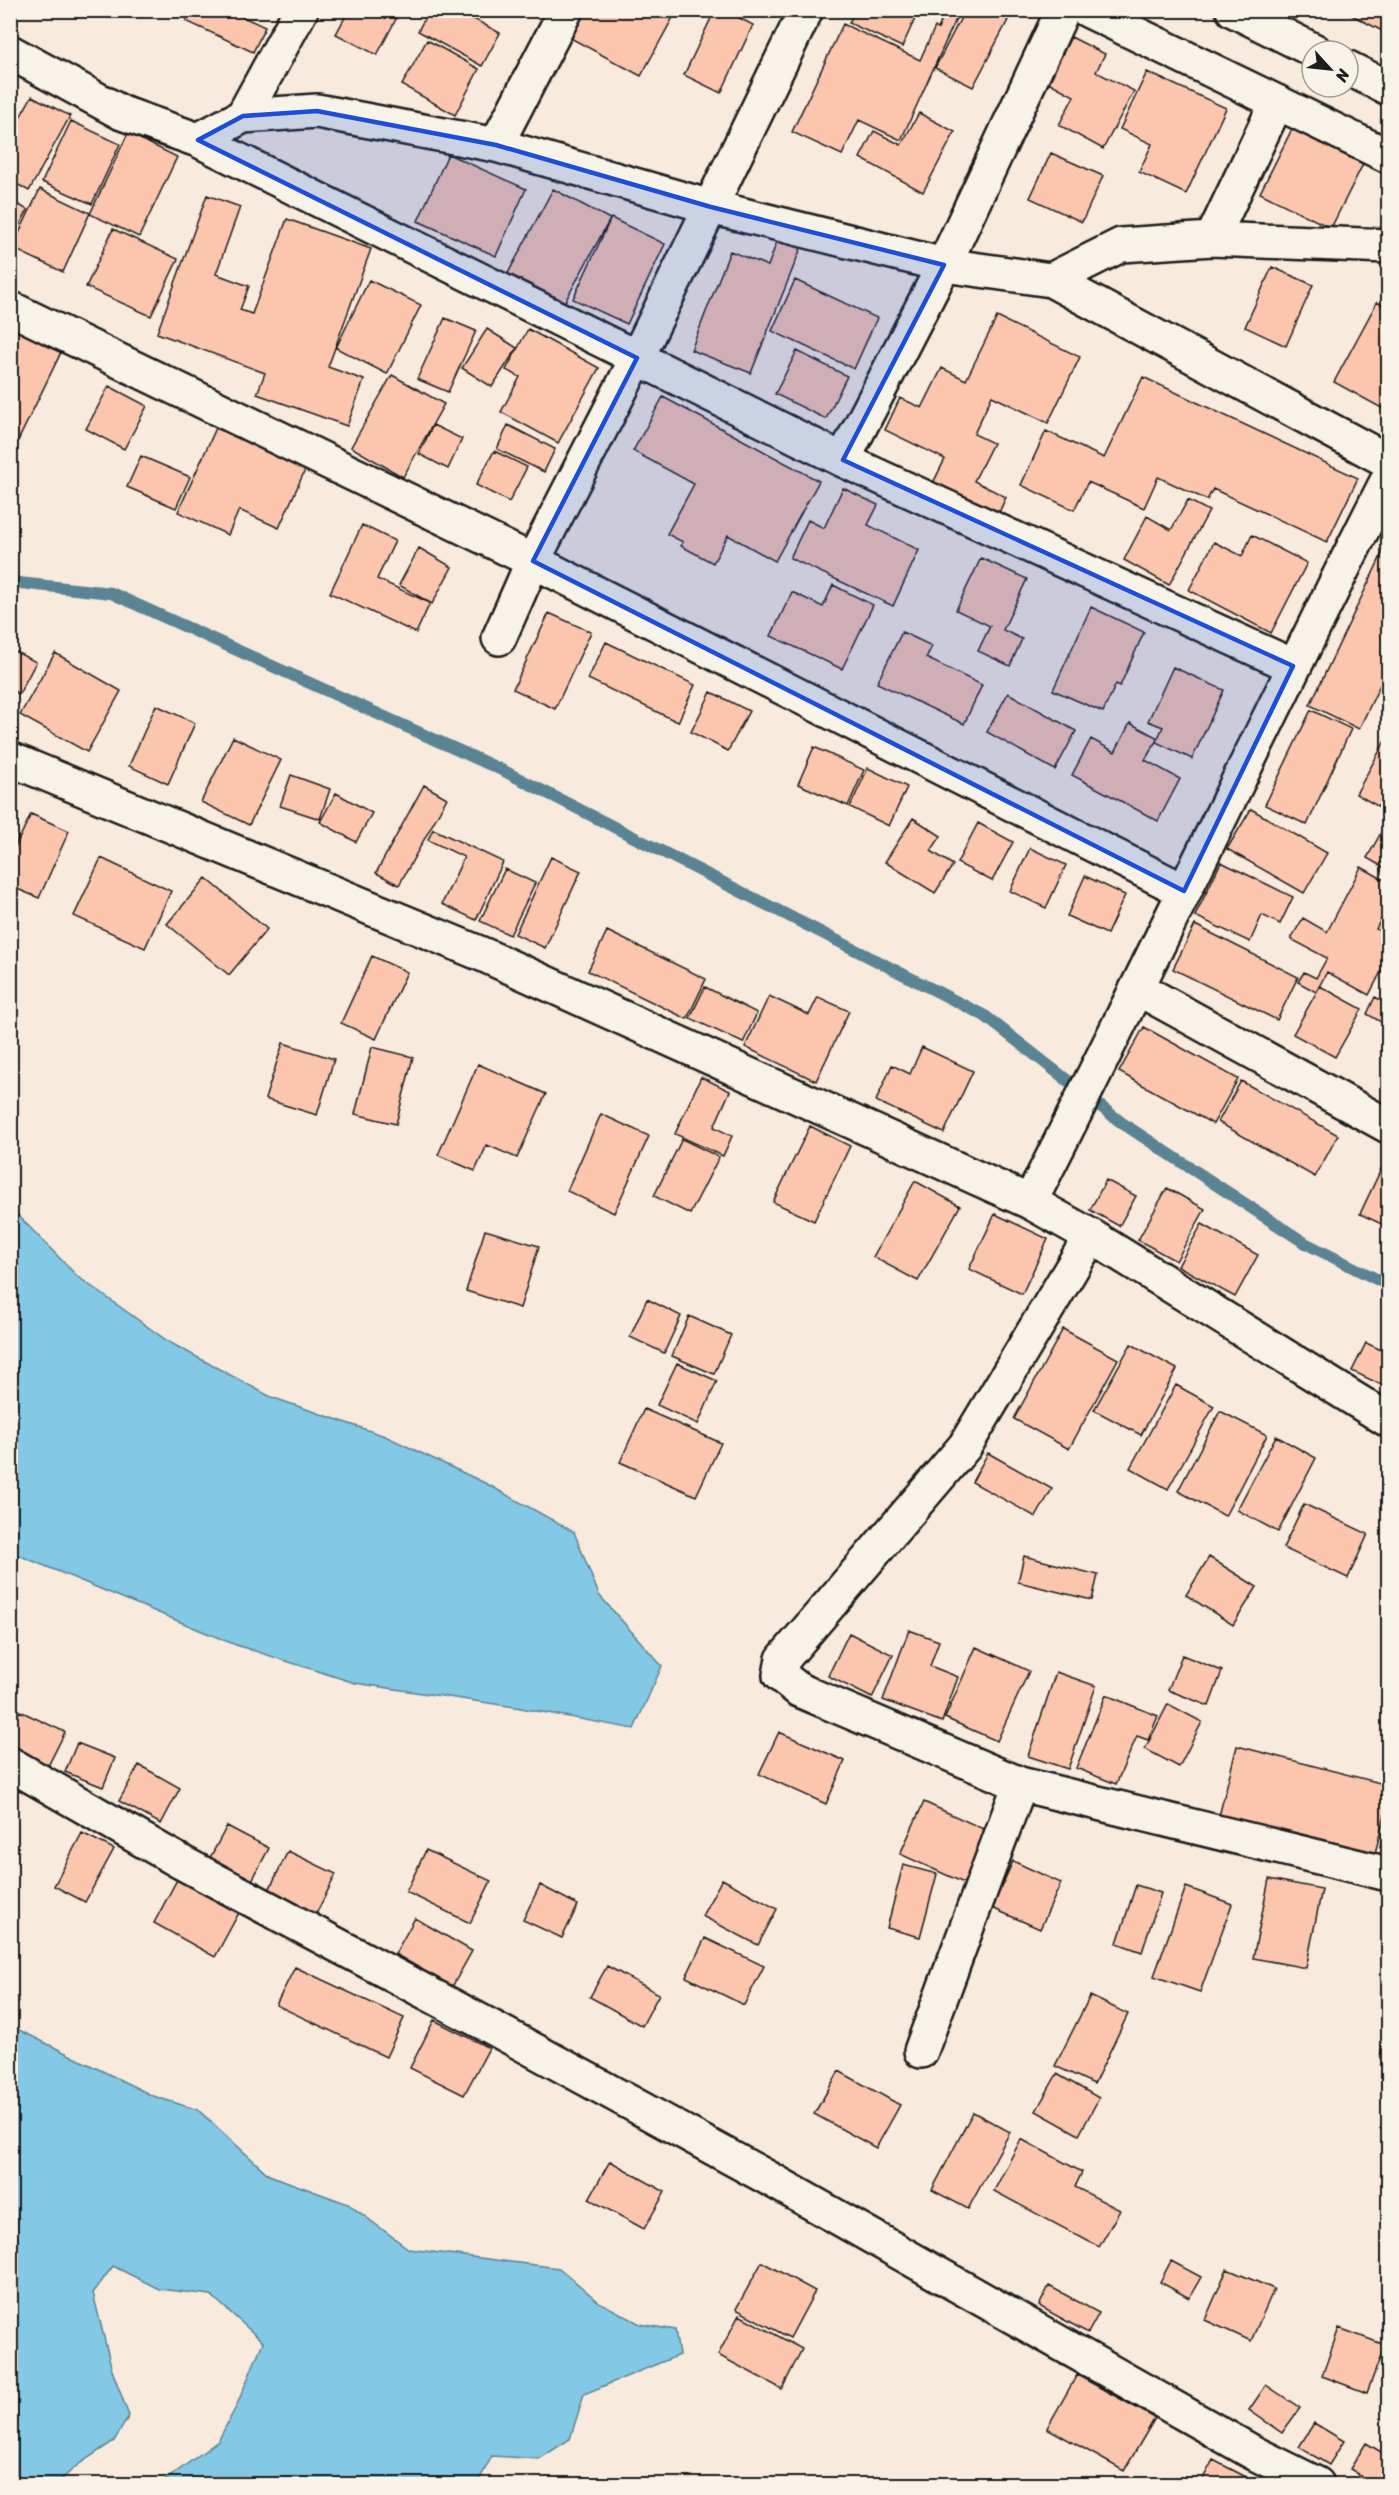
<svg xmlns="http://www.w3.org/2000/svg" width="1399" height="2495" font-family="Sriracha,sans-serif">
  <rect width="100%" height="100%" fill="#f8eadc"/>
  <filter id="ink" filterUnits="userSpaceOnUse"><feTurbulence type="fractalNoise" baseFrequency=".0167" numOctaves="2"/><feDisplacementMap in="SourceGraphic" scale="12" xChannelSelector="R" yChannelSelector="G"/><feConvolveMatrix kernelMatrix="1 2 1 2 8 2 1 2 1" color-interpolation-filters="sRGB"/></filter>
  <g filter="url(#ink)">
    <!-- water -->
    <path fill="#83c8e4" stroke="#5a8394" stroke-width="1.5" d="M11,1208L77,1276L169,1342L271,1397L385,1436L487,1484L574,1532L599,1595L662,1666L634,1729L515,1707L355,1683L236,1645L11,1552Z
      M11,2026L153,2096L198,2110L269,2175L348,2204L409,2249L559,2268L599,2302L640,2324L675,2330L679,2355L584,2394L570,2439L539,2459L492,2456L477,2484H160L218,2441L236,2407L263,2342L211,2295L159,2289L113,2266L93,2293L112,2370L129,2416L114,2441L79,2464L56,2484H11Z"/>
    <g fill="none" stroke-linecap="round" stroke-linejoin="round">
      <!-- stream -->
      <path stroke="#5a8394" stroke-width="12" d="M10,582L111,593L504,771L985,1016L1122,1123L1305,1243L1388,1285"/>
    </g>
    <!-- building -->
    <path fill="#fcc6ae" stroke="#1c1c1c" stroke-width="1.5" d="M191,10H228L265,27L253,52L186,21Z
      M349,10H395L392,16L396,19L377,55L336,34Z
      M429,10H457L500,33L482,66L418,31Z
      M576,10H677L641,76L563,34Z
      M715,10H724L753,25L721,93L684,75Z
      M855,10H919L902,47L849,23Z
      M946,10H960L901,140L859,120L842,155L792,132L843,24L920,60L935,27L938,29Z
      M965,10H989L1008,20L973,87L935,68Z
      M1342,10H1388V34Z
      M1071,37L1105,54L1096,72L1134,91L1103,149L1059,125L1074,96L1048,82Z
      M427,40L479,69L455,115L402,85Z
      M1147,72L1226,108L1186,194L1139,172L1152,144L1120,129Z
      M32,96L70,116L29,191L10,180V135Z
      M919,113L955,132L923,192L860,158L874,131L901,145Z
      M71,121L120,144L92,204L42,182Z
      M1292,129L1363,164L1331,228L1260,193Z
      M128,133L177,157L139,237L90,214Z
      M1051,153L1103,176L1082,222L1030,198Z
      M448,154L526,189L496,256L418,221Z
      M40,189L90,213L63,272L12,248Z
      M553,189L610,219L561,309L505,279Z
      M207,195L240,207L216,274L249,286L240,310L252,314L287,219L371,249L328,367L364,380L347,426L257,394L265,373L157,333Z
      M10,200L28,210L10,242Z
      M611,218L665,244L627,324L573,299Z
      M113,229L178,259L151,316L86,287Z
      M778,239L801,248L751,373L691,350L730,251L768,266Z
      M1272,267L1313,285L1286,346L1245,327Z
      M369,280L421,305L387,374L336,348Z
      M795,280L877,318L854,369L772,331Z
      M1377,302L1388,308L1387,411L1334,382Z
      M997,317L1080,357L1048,423L992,396L974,434L993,443L974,481L1006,497L997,517L932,485L945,459L885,430L900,398L922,408L942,368L966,380Z
      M445,318L476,331L448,392L417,379Z
      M15,320L65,344L13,451L10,450V330Z
      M487,329L517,348L492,387L462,368Z
      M528,329L599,368L558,443L501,412L520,377L506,370Z
      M797,351L847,376L826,419L775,394Z
      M392,375L444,404L403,477L351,447Z
      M1143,377L1358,478L1327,542L1213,489L1207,500L1158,477L1144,508L1088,482L1074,510L1021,485L1046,431L1104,458Z
      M109,386L147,406L124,449L86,429Z
      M663,397L819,481L775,561L728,535L713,563L681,546L683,542L667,534L694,484L633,451Z
      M433,425L462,439L448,469L419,454Z
      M508,425L555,449L544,472L497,449Z
      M216,428L306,468L279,528L239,510L228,535L178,512Z
      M494,451L527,467L509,502L476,485Z
      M141,456L190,477L176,508L127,487Z
      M843,488L878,505L868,525L919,550L893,606L790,558L808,520L824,528Z
      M1188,500L1209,511L1169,585L1124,560L1147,516L1171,530Z
      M362,525L395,541L377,579L430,603L416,633L330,593Z
      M1252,535L1307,563L1271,633L1189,590L1214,542L1242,556Z
      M419,548L452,567L432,604L399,585Z
      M1384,550L1388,552V668L1359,729L1310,705Z
      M981,558L1027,579L1003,630L1022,639L1010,666L978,651L990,626L956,610Z
      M833,585L873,605L842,669L771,636L792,592L823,607Z
      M1091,607L1144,632L1120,686L1116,684L1103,712L1053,690Z
      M549,613L591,632L555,709L513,689Z
      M902,632L932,646L926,658L982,685L964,724L877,683Z
      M606,642L695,685L678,722L588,679Z
      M10,649L36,662L19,694L10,689Z
      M55,653L121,691L87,752L20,715Z
      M1173,667L1224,690L1192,759L1156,742L1163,727L1148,721Z
      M711,692L749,711L728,751L691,732Z
      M1008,693L1076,731L1055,770L987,732Z
      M156,705L195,723L168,784L129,766Z
      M1311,710L1351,729L1307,825L1265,805Z
      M1130,723L1158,738L1145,760L1180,779L1158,821L1072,775L1091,739L1115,752Z
      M233,737L281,760L249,825L201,802Z
      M1385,741L1388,743V812L1356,794Z
      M814,747L864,770L848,806L798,784Z
      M868,768L907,787L889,826L850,807Z
      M291,775L330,789L320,819L280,806Z
      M424,785L447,798L399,885L376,873Z
      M336,793L372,813L356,842L320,822Z
      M1251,809L1327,853L1304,893L1227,849Z
      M31,814L69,831L39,898L10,886V858Z
      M913,818L941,836L931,851L953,865L935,893L885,862Z
      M1388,820V870L1367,858Z
      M978,823L1013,842L992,881L957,863Z
      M433,829L503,862L476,920L442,904L464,857L428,840Z
      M10,834L18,837L10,853Z
      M1030,848L1066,865L1046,908L1010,891Z
      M551,857L581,871L545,948L515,934Z
      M101,858L171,891L145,948L74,916Z
      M1221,862L1293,897L1280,924L1262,915L1250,942L1195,916Z
      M1361,867L1388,882V906L1376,929L1388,935V958L1369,995L1327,972L1316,992L1298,982L1304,972L1316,978L1327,958L1291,939L1303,918L1327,932Z
      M505,869L535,883L510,935L480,921Z
      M1085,876L1125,895L1107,934L1067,916Z
      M206,878L267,929L229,975L167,924Z
      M1195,925L1298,977L1277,1020L1173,969Z
      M607,931L706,979L687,1019L588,971Z
      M372,956L407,972L376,1039L341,1023Z
      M1320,986L1362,1009L1335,1057L1293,1034Z
      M705,987L757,1013L743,1043L690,1018Z
      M769,996L809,1015L818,997L849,1011L816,1081L745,1047Z
      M1375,997L1388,1004V1026L1367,1014Z
      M1144,1027L1238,1079L1213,1124L1119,1072Z
      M283,1043L334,1059L317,1115L265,1099Z
      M372,1047L413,1057L396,1124L355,1114Z
      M922,1047L973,1071L944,1133L876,1101L892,1065L910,1074Z
      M478,1064L546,1094L517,1158L487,1145L475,1171L438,1155Z
      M701,1077L730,1091L714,1127L732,1136L723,1156L675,1134Z
      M1241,1081L1338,1135L1315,1177L1218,1122Z
      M601,1114L649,1136L614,1213L567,1191Z
      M810,1126L850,1146L814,1221L773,1202Z
      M682,1139L719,1157L690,1214L654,1196Z
      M1384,1163L1388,1165V1227L1360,1214Z
      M1106,1180L1136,1196L1119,1226L1090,1210Z
      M915,1181L960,1206L918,1281L873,1257Z
      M1167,1188L1205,1209L1176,1261L1138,1240Z
      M995,1214L1048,1239L1022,1294L969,1269Z
      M1202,1224L1258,1255L1235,1297L1178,1266Z
      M485,1230L539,1246L520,1308L466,1291Z
      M647,1299L681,1316L664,1353L630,1337Z
      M689,1316L731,1335L714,1374L672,1356Z
      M1063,1329L1118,1359L1069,1449L1014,1419Z
      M1366,1343L1388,1353V1388L1352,1371Z
      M1131,1344L1177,1369L1141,1435L1094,1410Z
      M677,1363L717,1381L698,1424L657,1405Z
      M1176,1385L1214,1406L1168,1489L1130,1468Z
      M644,1409L721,1443L696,1496L620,1462Z
      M1220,1411L1267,1435L1225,1516L1178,1491Z
      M1276,1436L1316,1458L1278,1532L1237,1510Z
      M988,1453L1052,1489L1036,1517L972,1482Z
      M1304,1504L1368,1534L1348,1578L1283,1548Z
      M1024,1556L1098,1575L1092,1600L1018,1582Z
      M1209,1557L1257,1587L1233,1625L1186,1595Z
      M909,1630L939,1641L930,1666L958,1677L942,1722L883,1700Z
      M849,1633L893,1655L872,1698L828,1676Z
      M976,1647L1029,1671L997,1741L945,1718Z
      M1182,1655L1222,1671L1209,1706L1168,1690Z
      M1056,1672L1096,1686L1068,1769L1028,1756Z
      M1106,1695L1158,1716L1148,1740L1137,1736L1116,1784L1076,1768Z
      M1168,1704L1202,1722L1179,1767L1145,1749Z
      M20,1711L65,1732L44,1774L10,1758V1730Z
      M779,1732L845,1761L826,1804L759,1774Z
      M77,1743L115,1758L103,1787L65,1772Z
      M1237,1746L1388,1785V1803L1374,1857L1219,1816Z
      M139,1765L180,1788L161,1824L119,1801Z
      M924,1802L988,1831L964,1883L900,1854Z
      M1388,1815V1849L1380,1847Z
      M227,1826L269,1848L246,1892L204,1869Z
      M82,1833L114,1849L85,1902L54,1886Z
      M426,1850L491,1881L470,1923L406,1892Z
      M288,1851L336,1874L316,1914L269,1890Z
      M1013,1861L1061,1883L1040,1929L992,1908Z
      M903,1865L937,1874L920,1937L887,1928Z
      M180,1874L242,1907L215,1957L154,1923Z
      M722,1879L777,1909L758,1945L702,1916Z
      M1269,1879L1322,1889L1306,1968L1253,1958Z
      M540,1885L578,1905L562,1938L523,1920Z
      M1136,1885L1161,1893L1142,1952L1117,1943Z
      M1186,1887L1232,1904L1200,1992L1154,1976Z
      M415,1918L472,1951L452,1987L395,1954Z
      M705,1938L764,1966L744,2005L686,1977Z
      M607,1966L659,1994L642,2026L590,1997Z
      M295,1967L404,2018L386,2057L276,2005Z
      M1090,1996L1128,2014L1094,2084L1055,2066Z
      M1388,2015V2060L1380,2058Z
      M434,2020L489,2048L464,2095L410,2068Z
      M839,2071L900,2105L876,2148L814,2114Z
      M1057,2074L1099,2098L1079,2135L1036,2111Z
      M973,2112L1010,2132L968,2209L932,2190Z
      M1021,2139L1082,2172L1075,2187L1120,2210L1099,2247L994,2191Z
      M610,2161L665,2192L644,2229L589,2199Z
      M1171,2261L1201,2277L1189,2298L1160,2282Z
      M762,2262L815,2291L790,2338L736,2309Z
      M1227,2269L1274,2289L1251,2341L1205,2320Z
      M1049,2286L1099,2313L1088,2333L1039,2306Z
      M739,2315L802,2349L782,2389L718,2355Z
      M1339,2328L1385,2345L1367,2393L1322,2376Z
      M1077,2375L1155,2418L1124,2471L1047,2428Z
      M1266,2385L1300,2408L1282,2433L1249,2410Z
      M1314,2423L1344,2441L1329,2465L1299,2447Z
      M1366,2443L1388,2456V2484H1375L1350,2469Z
      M1213,2460L1260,2484H1200Z"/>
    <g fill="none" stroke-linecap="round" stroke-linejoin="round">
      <defs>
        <path id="street" d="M1087,10L1388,156
          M1233,10L1315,51
          M10,52L122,113L198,140L243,116L301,10
          M1348,68L1388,88
          M243,116L317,111L496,145L711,207L944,265L1051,280L1388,461
          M198,140L843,460L1293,666
          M496,145L566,10
          M1212,239L1277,102
          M1051,280L1121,245L1212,239L1388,246
          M10,308L533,561L1184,891
          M843,460L944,265L1063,10
          M499,638L533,561L637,358L806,10
          M10,759L484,955L1030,1202L1091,1236L1388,1420
          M1137,988L1388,1126
          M1030,1202C1152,963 1266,719 1388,479
          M1091,1236L965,1446L783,1659L780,1675L799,1690L1020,1784L1388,1874
          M10,1764L179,1861L497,2030L770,2179L1254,2453L1317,2484
          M921,2051L1020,1784"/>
      </defs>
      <!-- street casing -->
      <use href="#street" stroke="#1c1c1c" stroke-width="38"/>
      <!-- street -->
      <use href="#street" stroke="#f7f3e8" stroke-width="33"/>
    </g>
  </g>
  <!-- marked area -->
  <path fill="#1d4ed8" fill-opacity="0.2" stroke="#1d4ed8" stroke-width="4.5" stroke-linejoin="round" d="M317,111L496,145L711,207L944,265L843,460L1293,666L1184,891L533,561L637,358L198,140L243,116Z"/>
  <!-- margin -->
  <rect width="1399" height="2495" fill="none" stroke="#f7f3e8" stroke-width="36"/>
  <rect x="18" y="18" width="1363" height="2459" fill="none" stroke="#1c1c1c" stroke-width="2" filter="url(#ink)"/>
  <!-- north arrow -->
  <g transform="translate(1330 69) rotate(117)"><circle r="28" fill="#f7f3e8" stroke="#9f9d96" stroke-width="1.5"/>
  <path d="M0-4.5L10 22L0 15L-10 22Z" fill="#1c1c1c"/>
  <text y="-9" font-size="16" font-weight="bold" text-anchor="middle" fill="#1c1c1c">N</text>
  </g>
</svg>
